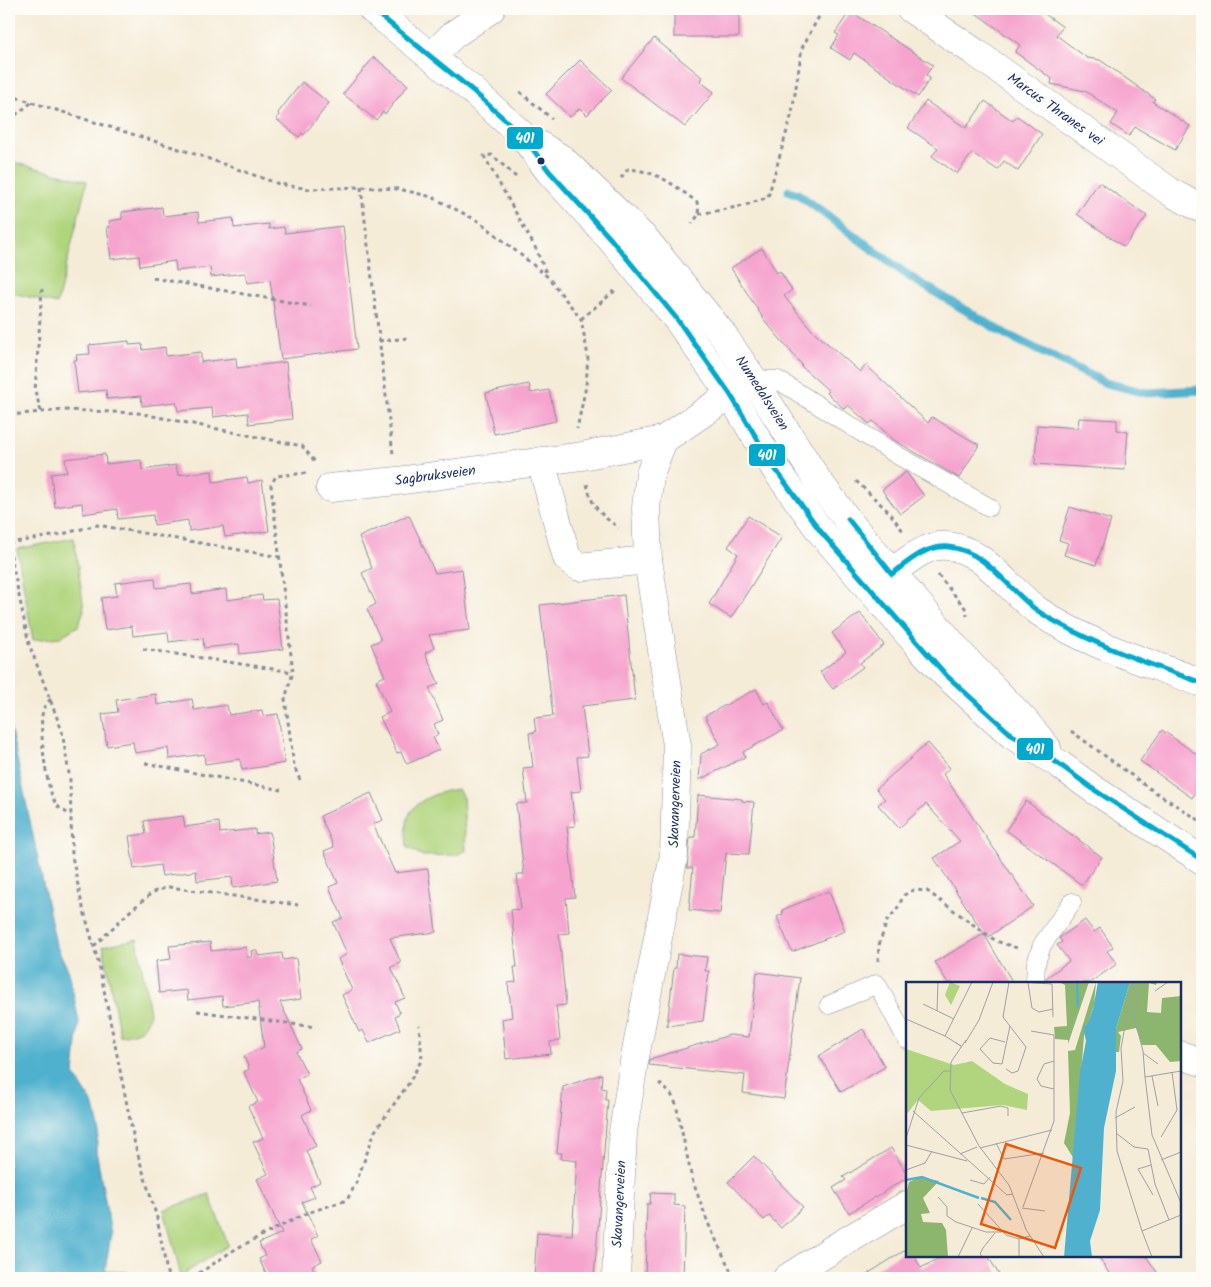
<svg xmlns="http://www.w3.org/2000/svg" width="1211" height="1287" font-family="Kalam,sans-serif">
  <rect width="100%" height="100%" fill="#fdfcf7"/>
  <filter id="ink" filterUnits="userSpaceOnUse"><feTurbulence type="fractalNoise" baseFrequency=".02" numOctaves="2"/><feDisplacementMap in="SourceGraphic" scale="10" xChannelSelector="R" yChannelSelector="G"/><feConvolveMatrix kernelMatrix="1 2 1 2 8 2 1 2 1" color-interpolation-filters="sRGB"/></filter>
  <filter id="wash" filterUnits="userSpaceOnUse"><feTurbulence type="fractalNoise" baseFrequency=".0096" numOctaves="4" result="noise"/><feDisplacementMap in="SourceGraphic" scale="20" xChannelSelector="R" yChannelSelector="G"/><feGaussianBlur stdDeviation="1.12" result="paint"/><feColorMatrix in="noise" values="0 0 0 0 0 0 0 0 0 0 0 0 0 0 0 0 0 1.4 0 .05"/><feComposite in="paint" operator="in"/></filter>
  <g filter="url(#wash)">
    <rect width="100%" height="100%" fill="#f5ecd8"/>
    <!-- green -->
    <path fill="#b1d57e" stroke="#66826e" d="M9,161L87,181L57,304L9,292Z
      M74,538L84,610L78,626L60,637L33,640L17,549Z
      M458,789L463,798L466,851L456,855L423,856L407,847C406,836 405,821 411,811C421,797 443,791 458,789Z
      M137,939L150,1013C145,1032 138,1032 120,1036L103,946Z
      M209,1194L228,1245L181,1276L164,1210Z"/>
    <!-- water -->
    <path fill="#50b1ce" stroke="#367096" d="M9,721L56,945L69,972L79,1022L74,1074L94,1106L99,1128L96,1150L111,1234L105,1271L127,1272L128,1278H9Z"/>
    <g fill="none" stroke-linecap="round" stroke-linejoin="round">
      <!-- stream -->
      <path stroke="#50b1ce" stroke-width="9" d="M789,191L798,194L910,277L1007,335L1106,383L1147,393L1202,390"/>
    </g>
    <g id="blocks">
      <!-- building -->
      <path fill="#f6a4ce" d="M674,9H739V37H674Z
        M970,9H1038L1063,27L1056,35L1087,58L1100,60L1155,99L1153,102L1190,126L1175,150L1135,127L1129,136L1111,124L1118,113L1085,91L1051,84L1052,79L1015,52L1020,45Z
        M850,11L933,65L926,75L930,78L918,97L854,53L850,60L831,48L839,35L835,33Z
        M654,38L702,77L700,81L714,92L685,127L621,78Z
        M374,57L408,85L385,114L383,112L376,120L343,94Z
        M580,60L612,90L587,115L580,108L570,117L546,94Z
        M302,82L329,103L304,135L302,133L299,137L276,119L279,115L278,113Z
        M926,101L966,128L985,101L1013,121L1017,116L1042,134L1018,171L1004,161L998,170L972,153L957,174L932,156L938,148L908,128Z
        M1099,182L1147,216L1124,247L1077,214Z
        M162,207L163,216L198,212L199,222L233,218L234,228L269,224V229L284,227L285,233L343,226L357,349L281,359L270,280L247,283L245,273L211,277L210,267L176,271L175,261L140,266L139,256L111,259L107,227H110L109,221L122,219V212Z
        M762,248L777,273L780,271L792,290L784,296L812,330L860,372L866,365L928,423L932,417L979,445L959,478L894,440L873,421L869,424L848,405L844,409L827,393L829,391L801,366L802,365L765,321L731,268Z
        M129,341V345L142,344L143,350L165,347L166,356L201,352V362L236,358L237,368L286,362L292,419L249,424L248,413L213,417L212,408L178,411L176,402L142,406L141,396L107,399L106,390L78,393L74,360H77L76,355L90,354L89,345Z
        M529,384L531,393L549,390L556,421L494,434L486,393Z
        M1079,418L1117,420V430L1128,431L1125,470L1035,464L1037,425L1078,428Z
        M105,454L106,464L141,460L142,470L176,465L178,475L212,471L213,482L247,477L248,483L262,480L269,531L225,537L223,526L189,531L188,520L154,525L153,515L118,519L117,509L83,514L82,503L55,507L51,474L67,472L65,459Z
        M906,472L924,496L900,514L882,490Z
        M1070,507L1111,520L1096,565L1064,555L1068,543L1059,540Z
        M409,515L435,573L462,569L470,630L429,635L434,648L425,653L439,684L429,688L443,720L434,724L438,735L433,737L439,750L407,764L401,752L397,753L380,717L390,712L376,680L385,676L371,644L381,640L367,609L376,604L362,573L372,568L359,537Z
        M748,516L782,537L731,618L709,604L738,554L728,547Z
        M155,578L156,588L191,584L192,594L226,589L227,600L262,595L263,600L277,599L283,649L240,654L239,644L204,648L203,638L169,642L168,632L133,636L132,626L105,630L101,598L117,596L115,583Z
        M624,595L635,700L582,706L588,756L577,757L581,791L571,792L575,826L567,827L575,897L566,898L569,933L559,934L566,1005L556,1006L560,1040L550,1042L551,1054L506,1059L502,1019L512,1017L508,983L516,982L514,967H517L511,910L521,909L517,874H524L516,804L527,803L523,768L533,767L529,733L536,732L534,718L553,716L540,605Z
        M860,613L884,645L860,663L863,667L833,689L820,672L846,652L832,633Z
        M756,689L764,704L768,702L783,730L743,752L745,757L699,780L701,754L720,744L705,716Z
        M156,694L157,705L192,699L194,710L227,705L229,715L262,710L263,716L278,714L285,763L242,770L240,759L205,764L204,754L169,759L168,748L135,753L133,742L107,746L102,714L118,712L116,700Z
        M1162,730L1202,758V783L1192,798L1140,761Z
        M928,743L950,768L943,774L1033,906L987,938L934,858L960,841L926,804L899,828L878,805L885,799L876,789Z
        M371,793L383,820L373,824L395,873L428,869L436,932L390,938L401,963L391,967L405,998L395,1002L400,1013L395,1016L400,1029L369,1043L363,1030L359,1032L342,995L352,990L338,959L347,954L333,922L343,918L329,887L338,883L324,851L334,847L320,816Z
        M698,795L742,799V801L754,802L749,854L726,853L720,913L689,910L693,868H687L690,837H695Z
        M1026,801L1102,857L1082,885L1006,830Z
        M183,816L185,827L219,822L220,833L255,829V834L270,832L277,881L233,888L232,877L197,881L196,871L162,876L160,865L134,869L129,836L146,834L144,821Z
        M829,891L845,931L792,952L777,917L783,914L782,910Z
        M1085,920L1094,932L1100,928L1113,947L1107,951L1117,964L1089,983H1046V978L1069,961L1057,945L1062,942L1059,938Z
        M984,934L1013,983H948L935,962Z
        M210,942L211,951L246,947L247,957H252L251,951L256,950L259,956L282,953L283,960L296,958L301,999L280,1002L302,1049L296,1052L307,1074L297,1079L311,1110L302,1115L316,1146L306,1151L320,1182L310,1187L315,1197L302,1202L318,1236L311,1239L322,1261L312,1266L318,1278H268L259,1259L265,1256L259,1243L282,1233L257,1179L268,1174L253,1142L263,1138L248,1106L258,1102L244,1072L249,1069L244,1056L264,1047L258,1002L223,1006L222,996L188,1000L187,990L159,993L156,961L171,959L169,946Z
        M677,954L707,957L705,971H709L703,1021L667,1026L674,968H676Z
        M757,972L800,978L784,1099L743,1093L745,1075L649,1065L650,1059L730,1035L749,1037Z
        M863,1029L885,1067L841,1092L819,1056Z
        M602,1074L601,1088L606,1089L605,1100H608L594,1278H534L537,1233L572,1235L577,1161L561,1159L562,1153H557L563,1087Z
        M891,1148L907,1174V1178L849,1213L833,1188L846,1180L843,1177Z
        M754,1156L803,1207L781,1228L769,1216L764,1220L728,1182Z
        M651,1193L674,1194V1205L685,1206L683,1278L645,1277L647,1204H650Z
        M907,1249V1256H914L921,1268L943,1256H988L1001,1278H861Z
        M1098,1256H1146L1161,1278H1112Z"/>
    </g>
  </g>
  <g filter="url(#ink)">
    <use href="#blocks" fill-opacity="0" stroke="#888e9b" stroke-width="1"/>
    <g fill="none" stroke-linecap="round" stroke-linejoin="round">
      <defs>
        <path id="service" d="M753,379L778,380L897,455L989,507
          M1035,983L1036,963L1042,945L1072,902
          M829,1005L877,984L907,1040"/>
        <g id="minor">
          <path id="s1" d="M911,9L976,53L1172,193L1202,209"/>
          <path d="M431,57L453,35L491,9"/>
          <path d="M541,461L567,558L579,567L648,560"/>
          <path id="s2" d="M330,488L397,481L582,456L663,440"/>
          <path d="M874,587C891,574 917,549 938,546C980,542 1008,590 1038,611C1087,645 1147,662 1202,683"/>
          <path d="M1180,1055L1202,1062"/>
          <path id="s3" d="M616,1278L623,1132L634,1062L674,855L677,746L648,560L646,508L650,474L663,440L750,381"/>
          <path d="M787,1278L836,1247L907,1205"/>
        </g>
        <g id="primary">
          <path d="M372,9L472,90L523,136L549,171L610,238L677,319L730,394L776,470L821,532L919,646L946,675L1012,735L1059,764L1093,789L1202,860"/>
          <path id="s4" d="M539,145L562,159L646,240L720,331L753,379L818,481L849,522L965,659L1023,719L1047,748"/>
        </g>
      </defs>
      <!-- service casing -->
      <use href="#service" stroke="#888e9b" stroke-width="19"/>
      <!-- minor casing -->
      <use href="#minor" stroke="#888e9b" stroke-width="29"/>
      <!-- primary casing -->
      <use href="#primary" stroke="#888e9b" stroke-width="29"/>
      <!-- path -->
      <path stroke="#888e9b" stroke-width="3" stroke-dasharray="4 4" stroke-linecap="butt" d="M520,92L552,119
        M9,95L198,155L279,184L309,189L361,187L399,189L432,197L480,222L548,277L581,319L588,356L586,386L577,429
        M9,120L31,103
        M516,177L492,155L484,156L535,247L547,275
        M621,178L628,169C660,172 672,184 697,202L699,214L692,224
        M361,187L393,454
        M699,214L743,206L768,197L792,113L802,48L823,9
        M153,278L311,306
        M581,319L617,289
        M379,341L409,338
        M41,411L35,391L42,289
        M9,415L64,410L138,413L302,446L317,464
        M856,481L890,513L903,531
        M587,484C592,508 600,514 619,528
        M9,543L58,535L97,525L280,557
        M9,547L29,644L62,731L70,780L72,856L81,900L99,965L135,1145L157,1218L168,1278
        M938,575L966,609L967,616
        M143,649L293,672
        M51,699C45,704 43,708 42,716C40,734 46,789 56,804C59,809 66,812 71,815
        M1071,731L1149,788L1202,822
        M145,763L281,790
        M300,780L294,766L285,699L293,672L271,485L276,476L306,473
        M94,946L129,912L153,892L169,887L298,905
        M878,961L879,945L887,921L897,909L904,895L914,890L927,891L996,941L1017,948
        M197,1011L315,1027
        M659,1083L671,1094L676,1104L692,1179L708,1223L734,1278
        M192,1278L237,1248L307,1213L347,1200L356,1183L375,1131L409,1083L422,1059L419,1025"/>
      <!-- service -->
      <use href="#service" stroke="#fff" stroke-width="18"/>
      <!-- minor -->
      <use href="#minor" stroke="#fff" stroke-width="28"/>
      <!-- primary -->
      <use href="#primary" stroke="#fff" stroke-width="28"/>
      <defs>
        <path id="bus-1" d="M372,9L472,90L523,136L549,171L610,238L677,319L730,394L776,470L821,532L946,675L1012,735L1059,764L1093,789L1202,860
          M848,519L892,574C909,561 926,545 949,547C984,551 1004,583 1029,604C1041,615 1056,622 1071,630C1113,652 1158,667 1202,683"/>
      </defs>
      <!-- bus-1 casing -->
      <use href="#bus-1" stroke="#fdfcf7" stroke-width="9"/>
      <!-- bus-1 -->
      <use href="#bus-1" stroke="#00a9ce" stroke-width="5"/>
    </g>
  </g>
  <!-- markers -->
  <circle fill="#1b2f5e" stroke="#fdfcf7" stroke-width="2" cx="541" cy="161" r="4.5"/>
  <g text-anchor="middle" dominant-baseline="central" stroke-width="4.5" stroke-linejoin="round" paint-order="stroke">
    <!-- street labels -->
    <g font-size="14" fill="#1b2f5e" stroke="#fdfcf7">
      <text stroke="none"><textPath href="#s1" startOffset="176">Marcus Thranes vei</textPath></text>
      <text stroke="none"><textPath href="#s4" startOffset="336">Numedalsveien</textPath></text>
      <text stroke="none"><textPath href="#s2" startOffset="106">Sagbruksveien</textPath></text>
      <text stroke="none"><textPath href="#s3" startOffset="479">Skavangerveien</textPath></text>
      <text stroke="none"><textPath href="#s3" startOffset="74">Skavangerveien</textPath></text>
    </g>
  </g>
  <!-- overview -->
  <g transform="translate(906 982)">
    <rect width="275" height="275" fill="#f5ecd8"/>
    <path d="M44,0L54,4L45,23L39,13ZM0,67L48,83L66,79L99,102L122,112L121,128L97,123L25,129L12,118L0,133Z" fill="#b1d57e"/>
    <path d="M153,0H183L162,62V58L149,57L148,45L161,44L159,3ZM190,0L188,23L178,54L168,177L158,161L164,131L162,69L169,68ZM224,0H251L250,3L243,1L241,30L255,31L256,16L275,14V79L264,80L250,63H236L230,46L212,50L215,54L213,70H210V47ZM14,195L33,199L17,216L24,231L15,232L17,240L36,241L40,248L42,275H0V212L3,200Z" fill="#8cb66d"/>
    <path d="M192,0H224L210,47V89L198,146L194,228L184,259L186,275H158L174,90L180,59L177,44L181,43L187,27Z" fill="#50b1ce"/>
    <path fill="none" stroke="#50b1ce" stroke-width="2.5" d="M171,0L172,25M0,198L16,195L73,216M75,216L89,220L105,238"/>
    <path fill="none" stroke="#9ea0a7" stroke-width="1" d="M114,0L146,2L147,35M227,0L215,66L217,99L210,130L211,169L236,249L275,233M235,0L228,35L237,69L239,95M122,1L126,26L133,30L147,27M249,9L262,0M17,22L48,37M31,29L32,0M0,37L39,54L55,64L56,65L49,60M39,54L66,0M60,58L45,80L44,108L73,164L103,203L120,247M99,60L84,56L74,67L87,81L96,82L104,44M59,61L73,38L87,0M237,71L252,82M148,79L138,82L131,97L135,104L148,107M100,87L106,91L112,89L120,65L97,35L103,0M266,90L271,128M246,94L252,124M239,95L246,153L275,221M239,95L275,89M7,129L101,213L107,212M56,131L95,124L102,126V134M209,136L229,125M210,151L228,165L242,167L249,202L263,238M255,155L271,128M0,156L13,116L38,89H45M90,161L98,177L138,171M0,163L61,179M74,166L146,148M54,172L71,165M255,178L275,170M245,183L232,187L247,213M0,188L19,181L26,169M64,198L78,202L84,195M32,215L41,225V234L50,240L80,250H96M72,222L100,253L113,257L124,254M117,225L148,139V53L125,49M116,226L139,229M119,246L138,275M236,249L246,275M113,257V275M52,275L66,246M77,275L74,272L77,266L89,251"/>
    <path fill="#e8590c" fill-opacity="0.15" stroke="#e8590c" stroke-width="2.5" d="M100,162L175,186L149,266L75,242Z"/>
    <rect width="275" height="275" fill="none" stroke="#1b2f5e" stroke-width="2.5"/>
  </g>
  <g stroke="#fdfcf7" stroke-width="2">
    <rect x="506" y="126" width="38" height="24" rx="5" fill="#00a9ce"/>
    <rect x="748" y="443" width="38" height="24" rx="5" fill="#00a9ce"/>
    <rect x="1016" y="737" width="38" height="24" rx="5" fill="#00a9ce"/>
  </g>
  <g font-size="14" text-anchor="middle" font-weight="bold" fill="#fff">
    <text x="525" y="143">401</text>
    <text x="767" y="460">401</text>
    <text x="1035" y="754">401</text>
  </g>
  <!-- margin -->
  <rect width="1211" height="1287" fill="none" stroke="#fdfcf7" stroke-width="30"/>
</svg>
